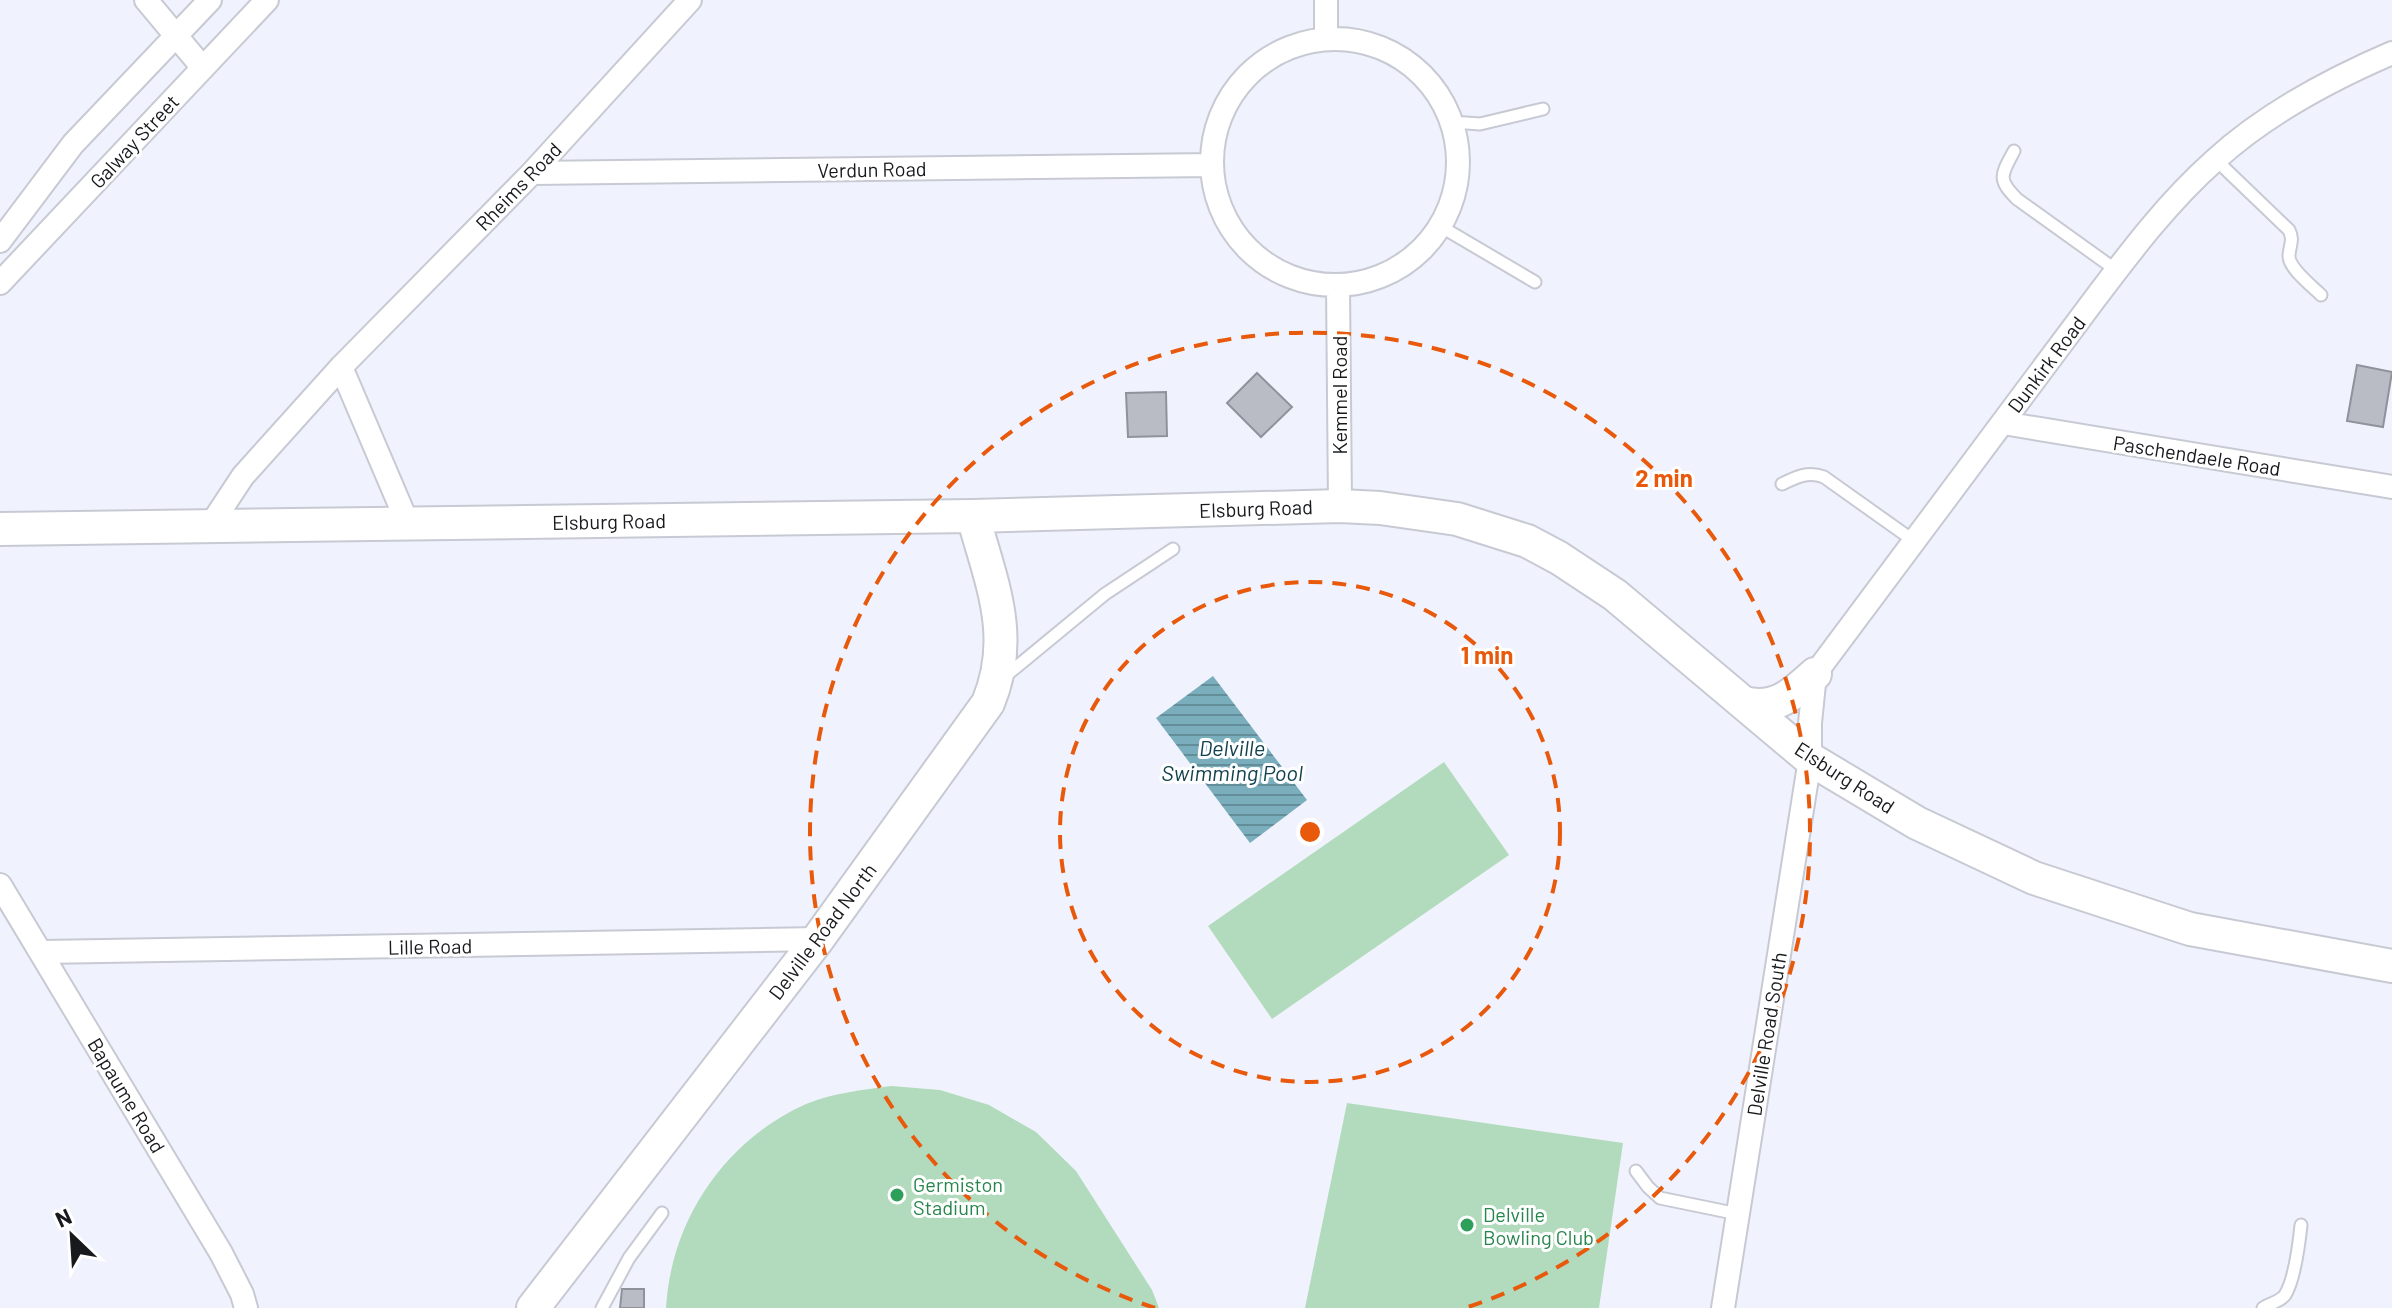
<svg xmlns="http://www.w3.org/2000/svg" width="2392" height="1308" font-family="Barlow,sans-serif">
  <defs>
    <pattern id="water-rules" width="6" height="5" patternUnits="userSpaceOnUse" patternTransform="scale(2)"><rect width="6" height="5" fill="#7aaebd"/><path d="M0 2.5h6" fill="none" stroke="#638d99"/></pattern>
  </defs>
  <rect width="100%" height="100%" fill="#f0f3fd"/>
  <!-- park -->
  <path fill="#b2dabc" d="M1444,762L1509,855L1272,1019L1208,926Z
    M891,1086L940,1090L989,1105L1036,1132L1076,1171L1152,1290L1159,1308H666C671,1220 725,1140 806,1104C833,1093 862,1090 891,1086Z
    M1347,1103L1623,1143L1599,1308H1305Z"/>
  <!-- water -->
  <path fill="url(#water-rules)" d="M1213,676L1307,800L1250,843L1156,718Z"/>
  <!-- building -->
  <path fill="#b9bcc5" stroke="#90929b" stroke-width="2" d="M2357,365L2392,372L2383,427L2347,421Z
    M1257,373L1292,407L1261,437L1227,403Z
    M1166,392L1167,436L1128,437L1126,393Z
    M622,1289H644V1308H620Z"/>
  <g fill="none" stroke-linecap="round" stroke-linejoin="round">
    <defs>
      <path id="service" d="M1452,122L1480,124L1543,109
        M2014,151C2001,175 1997,179 2017,199L2116,270
        M2215,159L2289,230C2294,240 2290,244 2289,255C2288,268 2312,286 2321,295
        M1440,226L1535,282
        M1782,484C1796,477 1808,471 1824,477L1914,541
        M1003,678L1105,594L1173,549
        M1636,1171L1648,1187L1660,1198L1738,1214
        M602,1308L629,1258L662,1213
        M2263,1308C2270,1303 2280,1302 2285,1295C2295,1279 2299,1244 2301,1225"/>
      <path id="minor" d="M146,0L203,68
        M1326,0V39
        M1212 162a123 123 0 1 1 246 0a123 123 0 1 1-246 0Z
        M532,173L1212,165
        M0,241L73,144L210,0
        M0,283L267,0
        M1338,285L1340,506
        M341,367L408,524
        M2003,423L2392,487
        M210,526L243,476L341,367L532,173L690,0
        M0,885L221,1253L242,1294L246,1308
        M42,952L818,939
        M1723,1308L1810,759V723L1815,674L2094,300C2131,251 2168,202 2214,161C2265,114 2329,80 2392,53"/>
      <path id="secondary" d="M0,529L973,516L1340,506L1380,508L1457,519L1527,541L1559,558L1615,595L1810,759L1917,823L2034,878L2190,929L2392,966
        M1744,703C1776,711 1793,694 1815,674
        M533,1308L818,939L988,703C1016,636 991,582 973,516"/>
    </defs>
    <!-- service casing -->
    <use href="#service" stroke="#c7cad3" stroke-width="15"/>
    <!-- minor casing -->
    <use href="#minor" stroke="#c7cad3" stroke-width="26"/>
    <!-- secondary casing -->
    <use href="#secondary" stroke="#c7cad3" stroke-width="36"/>
    <!-- service -->
    <use href="#service" stroke="#fff" stroke-width="11"/>
    <!-- minor -->
    <use href="#minor" stroke="#fff" stroke-width="22"/>
    <!-- secondary -->
    <use href="#secondary" stroke="#fff" stroke-width="32"/>
  </g>
  <!-- distance rings -->
  <g fill="none" stroke="#e8590c" stroke-width="4" stroke-dasharray="14 10">
    <circle cx="1310" cy="832" r="250"/>
    <path d="M1155 1308A500 500 0 1 1 1465 1308"/>
  </g>
  <!-- markers -->
  <g fill="#2e9e5b" stroke="#fff" stroke-width="3">
    <circle cx="897" cy="1195" r="8"/>
    <circle cx="1467" cy="1225" r="8"/>
  </g>
  <g text-anchor="middle" dominant-baseline="central" stroke-width="6" stroke-linejoin="round" paint-order="stroke">
    <!-- street labels -->
    <g font-size="20" fill="#18191c" stroke="#fff">
      <text transform="translate(134 141) rotate(-47)">Galway Street</text>
      <text transform="translate(872 169) rotate(-1)">Verdun Road</text>
      <text transform="translate(518 186) rotate(-46)">Rheims Road</text>
      <text transform="translate(2046 364) rotate(-53)">Dunkirk Road</text>
      <text transform="translate(1339 395) rotate(-90)">Kemmel Road</text>
      <text transform="translate(2197 455) rotate(9)">Paschendaele Road</text>
      <text transform="translate(1256 508) rotate(-2)">Elsburg Road</text>
      <text transform="translate(609 521) rotate(-1)">Elsburg Road</text>
      <text transform="translate(1845 777) rotate(33)">Elsburg Road</text>
      <text transform="translate(822 931) rotate(-53)">Delville Road North</text>
      <text transform="translate(430 946) rotate(-1)">Lille Road</text>
      <text transform="translate(1766 1034) rotate(-81)">Delville Road South</text>
      <text transform="translate(127 1095) rotate(59)">Bapaume Road</text>
    </g>
    <!-- leisure labels -->
    <g font-size="20" fill="#27864d" stroke="#fff" text-anchor="start">
      <text x="913" y="1184">Germiston<tspan x="913" dy="23">Stadium</tspan></text>
      <text x="1483" y="1214">Delville<tspan x="1483" dy="23">Bowling Club</tspan></text>
    </g>
    <!-- water labels -->
    <g font-size="22" font-style="italic" fill="#13424e" stroke="#fff">
      <text x="1232" y="747">Delville<tspan x="1232" dy="25">Swimming Pool</tspan></text>
    </g>
  </g>
  <circle cx="1310" cy="832" r="12" fill="#e8590c" stroke="#fff" stroke-width="4"/>
  <g font-size="24" text-anchor="middle" font-weight="bold" fill="#e8590c" stroke="#fff" stroke-width="6" stroke-linejoin="round" paint-order="stroke">
    <text x="1664" y="487">2 min</text>
    <text x="1487" y="664">1 min</text>
  </g>
  <!-- north arrow -->
  <g transform="translate(72 1236) rotate(335)" stroke="#ffffff" stroke-width="6" paint-order="stroke">
  <path d="M0-6L14 30L0 20L-14 30Z" fill="#18191c"/>
  <text y="-12" font-size="22" font-weight="bold" text-anchor="middle" fill="#18191c">N</text>
  </g>
</svg>
